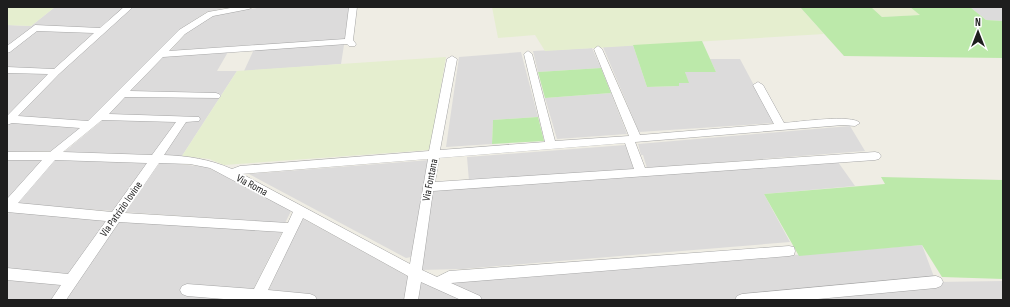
<svg xmlns="http://www.w3.org/2000/svg" width="1010" height="307" font-family="'Sofia Sans Condensed',sans-serif">
  <rect width="100%" height="100%" fill="#efede4"/>
  <!-- residential -->
  <path fill="#dcdbdb" d="M55,7H229L207,12L179,30L91,121L53,151L7,152V25L31,26Z
    M350,7L341,64L244,71L256,45L170,51L188,31L209,17L226,12L257,8Z
    M970,7H1003V21L986,20Z
    M633,45L647,87L679,86V83H688L685,72H716L710,59H740L774,123L639,132L603,47Z
    M592,48L601,68L538,72L533,51Z
    M228,52L217,71H237L182,156L64,152L100,122L164,56Z
    M521,52L538,117L493,120L492,144L446,147L459,57Z
    M611,93L627,134L557,139L545,98Z
    M850,126L865,151L647,168L643,155H641L638,144Z
    M625,145L634,169L469,181L467,157Z
    M44,159L7,202V160Z
    M54,159L148,163L115,211L15,205Z
    M430,160L411,257L406,258L249,174Z
    M160,162L206,167L237,181L291,211L285,223L123,212Z
    M838,162L855,186L764,194L790,242L463,269L419,270L433,191Z
    M10,212L108,220L70,274L7,269V215Z
    M302,218L411,278L407,300H264Z
    M119,220L282,232L248,300H63Z
    M922,245L936,282L1003,281V300H410L415,273L438,283Z
    M7,279L64,284L53,300H7Z"/>
  <!-- farmland -->
  <path fill="#e5eecf" d="M7,7H55L31,26L7,25Z
    M492,7H800L824,34L545,51L535,35L498,38Z
    M871,7H910L921,15L882,17Z
    M446,57L430,150L224,165L209,159L182,156L237,71Z"/>
  <!-- grass -->
  <path fill="#bce9aa" d="M800,7H871L882,17L920,15L910,7H970L986,20L1003,21V58L844,56Z
    M702,41L716,72H685L689,83H679V86L647,87L633,45Z
    M601,68L611,93L545,98L538,72Z
    M538,117L544,141L492,144L493,120Z
    M881,177L1003,180V279L942,277L922,245L799,256L764,194L885,184Z"/>
  <g fill="none" stroke-linecap="round" stroke-linejoin="round">
    <defs>
      <path id="street" d="M124,7H133L59,74L18,116L88,121L179,30L208,12L236,7H253L249,9L213,16L185,34L169,51L345,39L349,7H357L353,40L356,44L355,46H349L347,44L163,57L130,91L216,93L219,94L221,96L219,98L125,97L109,114L199,117L200,119L199,121L186,122L164,155C188,156 209,159 232,169L240,166L429,151L447,59L452,56L457,59L440,150L545,142L524,54L528,51L532,54L555,141L629,136L594,49L598,46L602,49L640,135L774,124L753,85L758,82L763,85L784,123C797,122 853,114 860,123L855,126L843,125L635,142L645,168L875,152L879,153L881,156L879,159L875,160L433,191L422,270L437,277L449,271L789,246L794,247L795,251L794,255L789,256L451,283L480,296L482,300H461L421,282L418,300H404L408,276L303,218L268,290L310,294L315,296L317,300H236L187,296L182,294L180,290L182,286L187,284L254,289L283,232L119,222L66,300H51L61,285L7,280V268L68,274L106,221L7,212V199L42,160H7V152H50L80,128L12,123L7,125V116L48,74L7,73V67L54,69L94,33L37,31L10,52L7,53V46L35,25L100,28ZM102,120L176,122L152,155L63,152ZM625,143L634,169L435,182L439,158ZM428,159L410,264L242,174ZM55,160L147,163L112,212L18,203ZM159,163L190,164L210,168L293,212L288,223L125,213Z
        M936,276L941,278L943,282L941,286L936,288L807,300H735L737,296L742,294Z"/>
    </defs>
    <!-- street casing -->
    <use href="#street" stroke="#a5a5a5" stroke-width="1"/>
    <!-- street -->
    <use href="#street" fill="#fff" fill-rule="evenodd"/>
  </g>
  <g text-anchor="middle" dominant-baseline="central" stroke-width="3.5" stroke-linejoin="round" paint-order="stroke">
    <!-- street labels -->
    <g font-size="11" fill="#1e1e1e" stroke="#fff">
      <text transform="translate(430 180) rotate(-79)">Via Fontana</text>
      <text transform="translate(252 185) rotate(28)">Via Roma</text>
      <text transform="translate(121 209) rotate(-55)">Via Patrizio Iovine</text>
    </g>
  </g>
  <!-- border -->
  <rect width="1010" height="307" fill="none" stroke="#1e1e1e" stroke-width="16"/>
  <!-- north arrow -->
  <g transform="translate(978 32)" stroke="#ffffff" stroke-width="3" paint-order="stroke">
  <path d="M0-3L7 15L0 10L-7 15Z" fill="#1e1e1e"/>
  <text y="-6" font-size="11" font-weight="bold" text-anchor="middle" fill="#1e1e1e">N</text>
  </g>
</svg>
